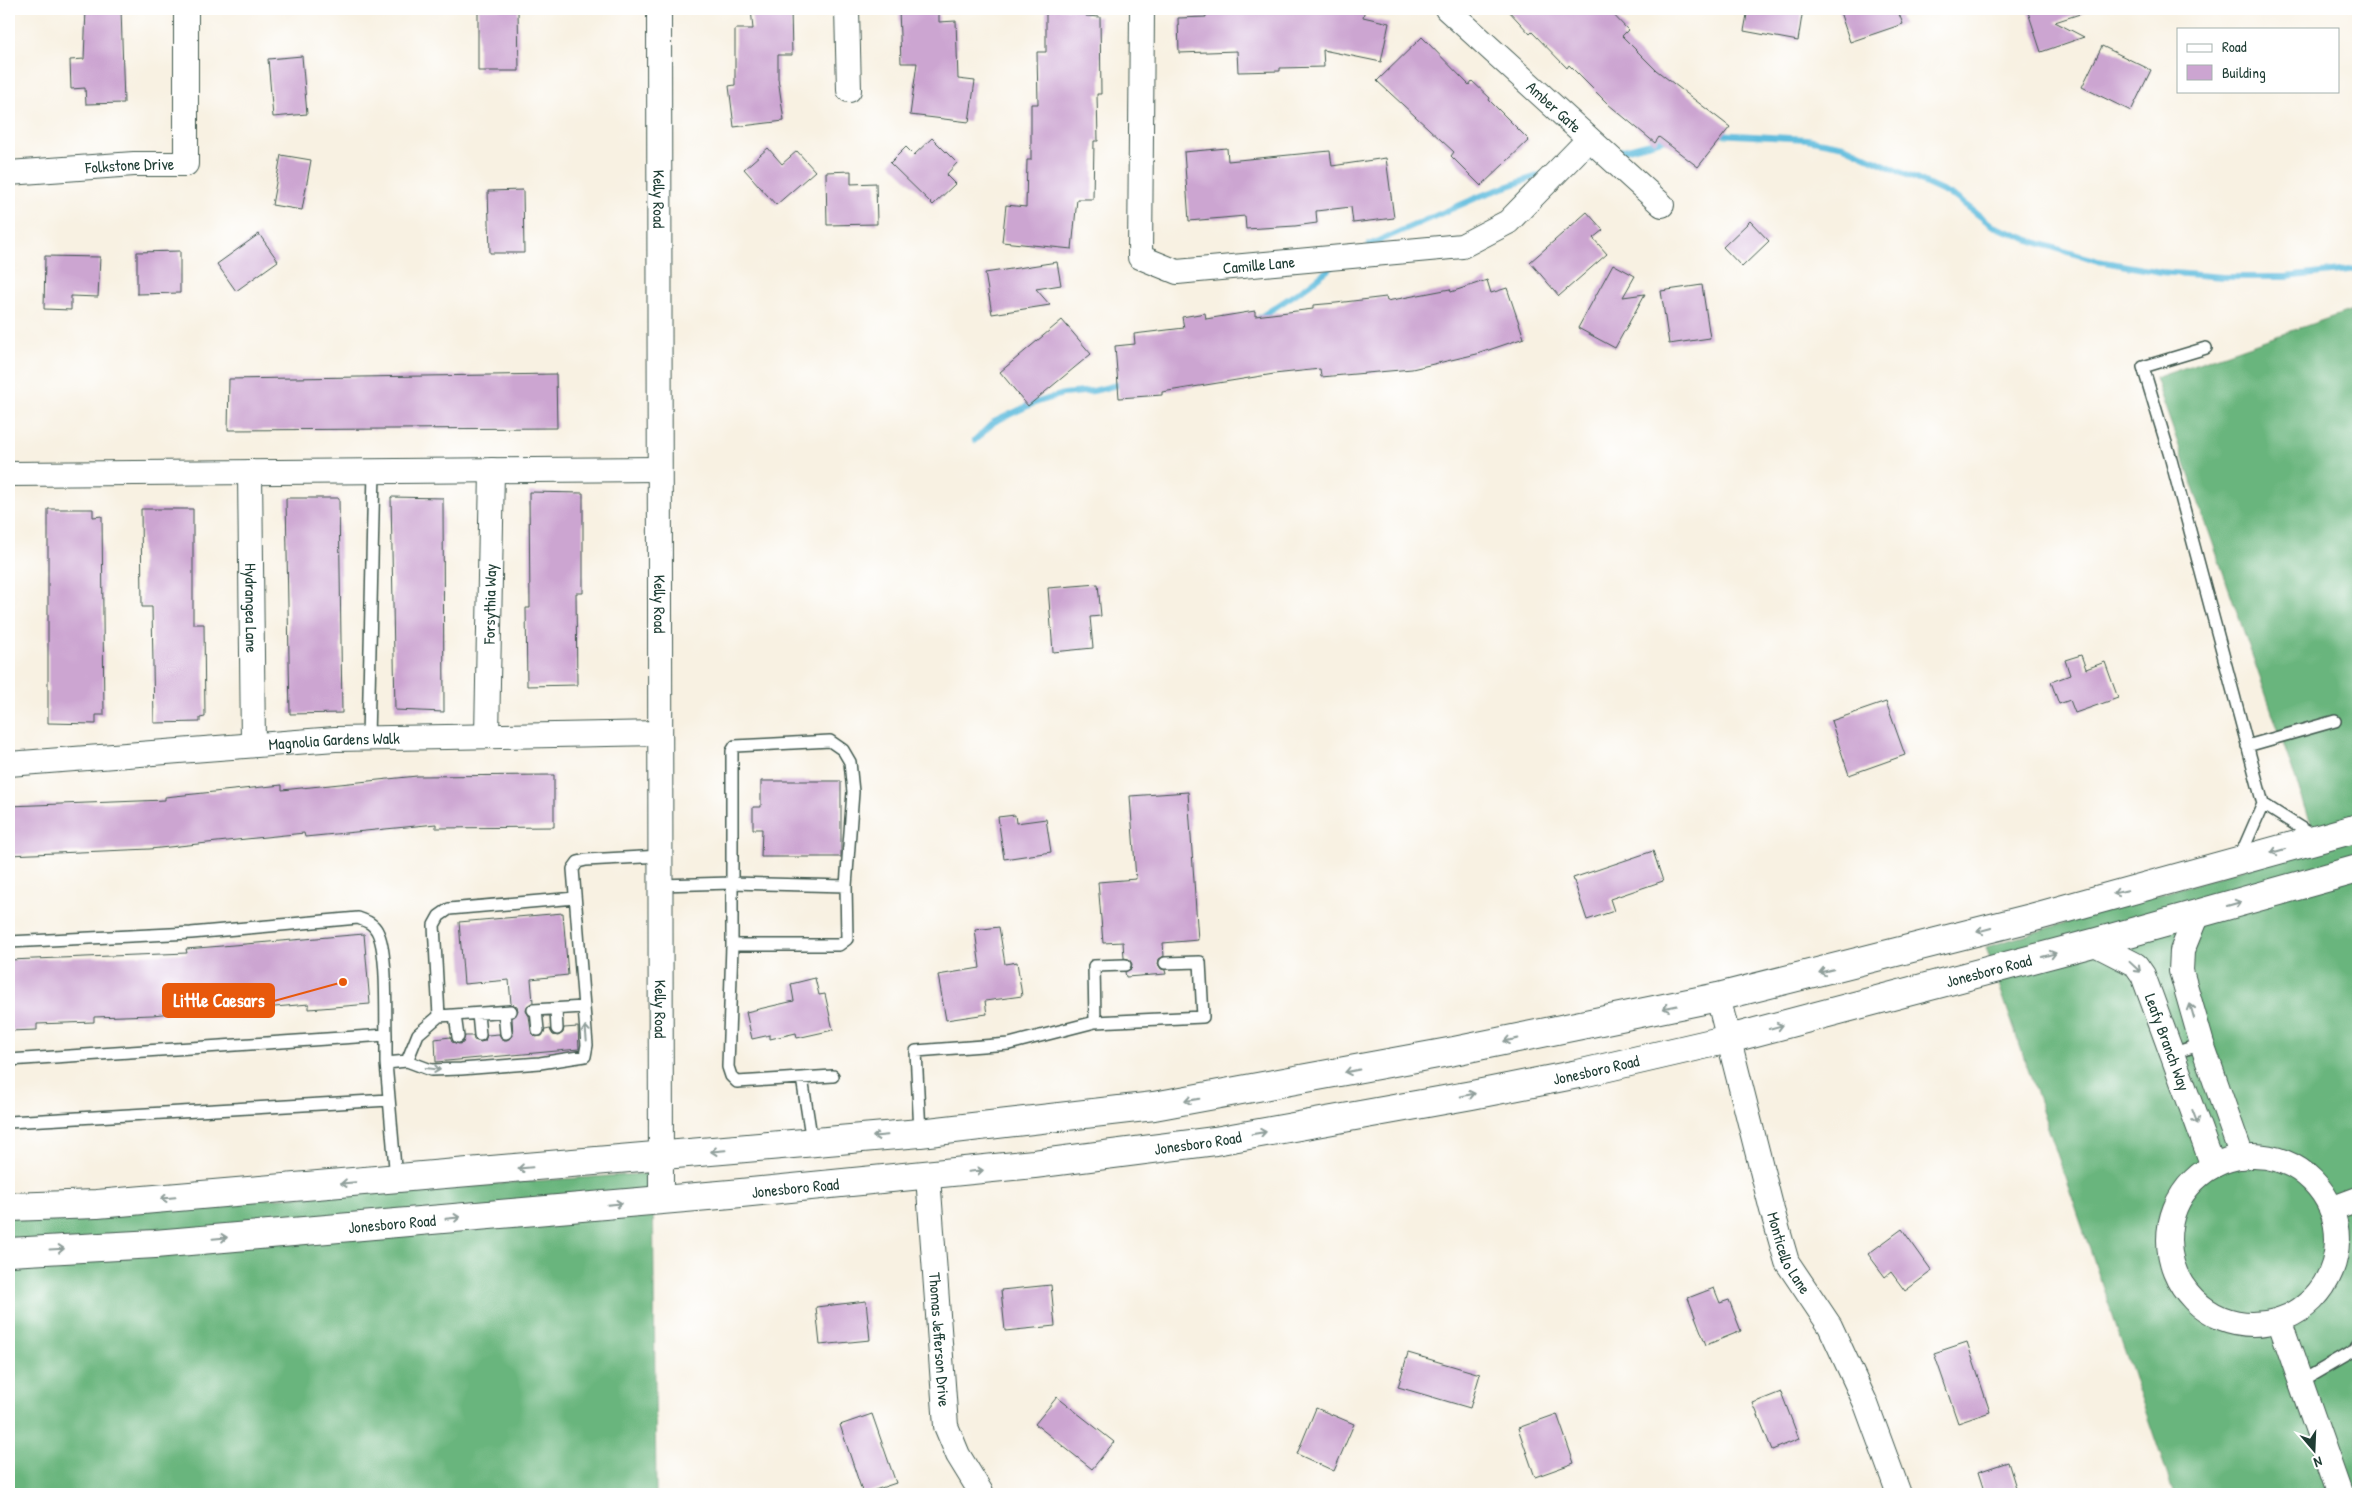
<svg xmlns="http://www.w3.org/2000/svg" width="2367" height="1503" font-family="'Patrick Hand',sans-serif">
  <rect width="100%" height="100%" fill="#fff"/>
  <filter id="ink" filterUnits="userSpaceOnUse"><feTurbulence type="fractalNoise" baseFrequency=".02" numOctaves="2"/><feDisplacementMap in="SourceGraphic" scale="10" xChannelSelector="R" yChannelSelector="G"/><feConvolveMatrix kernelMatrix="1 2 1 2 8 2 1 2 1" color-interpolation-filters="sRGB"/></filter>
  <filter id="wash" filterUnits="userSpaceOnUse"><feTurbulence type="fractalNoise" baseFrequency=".0096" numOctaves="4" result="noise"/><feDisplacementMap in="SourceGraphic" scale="20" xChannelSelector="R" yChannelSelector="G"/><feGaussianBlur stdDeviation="1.12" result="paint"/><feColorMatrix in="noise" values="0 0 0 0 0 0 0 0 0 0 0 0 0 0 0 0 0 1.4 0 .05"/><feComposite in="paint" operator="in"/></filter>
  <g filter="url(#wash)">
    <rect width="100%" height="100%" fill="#f8f1e2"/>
    <!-- forest -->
    <path fill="#69b57d" stroke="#447958" d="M2358,308V1494H2174L1986,947L2319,846L2155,378Z
      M653,1173L656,1494H9V1216Z"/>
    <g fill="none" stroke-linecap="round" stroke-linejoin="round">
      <!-- stream -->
      <path stroke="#5fbcdd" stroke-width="6" d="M1717,134L1807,139L1844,146L1955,197L1993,226L2038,243L2098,261L2161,272L2223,277H2286L2358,269
        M1612,153L1670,138
        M1578,162L1600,156
        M1369,245L1483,195L1543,174
        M1259,318L1306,287L1333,266
        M975,440L994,422L1032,404L1063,394L1093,391L1125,383"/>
    </g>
    <g id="blocks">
      <!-- building -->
      <path fill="#cca5d1" d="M86,9H121L124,103L86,104L85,88L71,89L70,60L84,59Z
        M478,9H518L519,71H478Z
        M751,9H791L792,55H778V78L784,121L734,127L729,86L735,85V29H753Z
        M899,9H939V22L956,21L958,79L975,81L969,122L910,115L917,63H901Z
        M1046,9H1086V16L1100,17L1101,94H1097L1098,141H1094L1093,199H1077L1072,249L1002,242L1006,205L1026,207L1027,160H1031V104H1038L1037,52H1046Z
        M1205,9H1365L1363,17L1389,23L1381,62L1323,50L1324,67L1280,68V71L1238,72L1237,51L1179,53L1178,18L1206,17Z
        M1507,9H1608L1628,30L1622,36L1656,70L1730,127L1698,167L1659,137L1655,143L1608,104L1569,65L1567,68L1532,32L1530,34Z
        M1748,9H1803L1798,41L1744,31Z
        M1839,9H1897L1903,24L1850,42Z
        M2027,9H2086V12L2055,22L2084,37L2041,52Z
        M1422,37L1469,85L1472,81L1490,98L1489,100L1529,140L1481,186L1451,156L1454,152L1377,81Z
        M2102,46L2151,70L2131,111L2082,87Z
        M302,56L307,114L273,117L268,59Z
        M932,138L957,163L946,175L955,184L933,205L890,163L906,147L914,155Z
        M768,148L782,164L797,151L815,171L776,205L744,169Z
        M1227,148L1228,161L1330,151L1332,166L1386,158L1394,218L1353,223L1351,207L1316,211L1317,223L1295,226L1246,229L1245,216L1189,221L1184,152Z
        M281,155L311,160L302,210L272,205Z
        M851,171V184L876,183L877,224L827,225L826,172Z
        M523,190L524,253H490L488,191Z
        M1587,212L1603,230L1593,238L1607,254L1559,296L1530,262Z
        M1750,221L1769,241L1742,267L1723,247Z
        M259,234L278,261L236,291L217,264Z
        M180,251V293L137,294V252Z
        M45,256L100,257L98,297L71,296V310L44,309Z
        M1057,262L1061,285L1036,289L1050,305L992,314L985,273Z
        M1613,264L1635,276L1623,297L1645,294L1615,348L1578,328Z
        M1487,280L1491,293L1507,288L1524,338L1477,354L1412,369L1321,377L1320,369L1274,374L1162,392V395L1119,398L1115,346L1135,344L1134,334L1184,328L1182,317L1205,313L1206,319L1255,311V316L1313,309V305L1336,303L1386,297L1387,301L1450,289L1451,292Z
        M1702,285L1710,338L1669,344L1661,291Z
        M1062,320L1091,354L1028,406L1000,372Z
        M556,374L557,428L228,430L229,379Z
        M529,492L583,493V593H576L577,685L527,686L526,608H530Z
        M391,497L443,498L444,712L395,710Z
        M286,498H339L342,713L290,714Z
        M48,509H93V517L102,516L104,715H96V724L48,723Z
        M141,509H193V624H204L205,717L200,718V722L154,723L152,607H142Z
        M1098,584L1101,616L1090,617L1093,648L1053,652L1048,588Z
        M2081,655L2086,669L2105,662L2118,698L2075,713L2070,700L2059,704L2051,682L2070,675L2065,660Z
        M1886,702L1905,755L1849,775L1831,721Z
        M554,775V827L436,828V824L305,837L304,833L150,849L9,855V806L165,800V797L282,785V790L417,776Z
        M761,781H841V857H761L762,829H753V807H761Z
        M1188,792L1198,940L1163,943L1164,956L1159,959L1158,964L1161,969L1165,970L1166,974L1126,977L1125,972L1131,969L1132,964L1129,959L1124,958L1123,942L1103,943L1098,882L1136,879L1130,796Z
        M1015,815L1016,823L1046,819L1051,852L1004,859L998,817Z
        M1653,851L1663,881L1610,899L1614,911L1587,920L1573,878Z
        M563,913L568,975L531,979L533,1002L527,1006L526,1011L529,1016L531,1031L535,1037L542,1036L545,1030L550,1029L553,1035L558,1036L563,1033L564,1028L578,1027L579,1049L436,1062L435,1039L450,1037L452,1042L459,1044L463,1043L465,1036H473L474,1040L480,1042L485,1041L487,1035L499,1034L502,1040H507L513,1036L512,1018L518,1011L517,1006L511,1004L509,980L464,984L459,922Z
        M999,927L1005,964L1017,962L1022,996L985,1001L987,1014L946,1020L938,975L980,968L975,930Z
        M364,934L370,1004L309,1009V1004L252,1009V1004L153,1015L94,1017V1022L37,1024V1030L9,1031V960L187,953L186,949Z
        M815,978L819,995L825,994L833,1030L797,1038L796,1033L770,1039V1035L752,1039L746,1012L794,1001L791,984Z
        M1902,1229L1932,1271L1905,1291L1891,1272L1885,1277L1868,1254Z
        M1051,1285L1055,1326L1005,1331L1001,1290Z
        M1714,1288L1720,1303L1729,1300L1741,1331L1706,1345L1688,1298Z
        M866,1301L870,1340L820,1345L816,1307Z
        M1967,1342L1990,1412L1958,1423L1934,1353Z
        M1408,1353L1480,1374L1470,1408L1398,1387Z
        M1781,1392L1799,1439L1772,1450L1753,1403Z
        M1057,1397L1114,1442L1092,1469L1035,1424Z
        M1316,1408L1354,1424L1334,1471L1297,1454Z
        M872,1414L896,1483L863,1494L840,1425Z
        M1557,1414L1574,1463L1535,1477L1518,1428Z
        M2008,1462L2018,1494H1985L1978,1472Z"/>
    </g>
  </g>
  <g filter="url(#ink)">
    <use href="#blocks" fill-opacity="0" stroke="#40584e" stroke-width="1"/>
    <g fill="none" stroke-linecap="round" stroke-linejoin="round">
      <defs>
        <path id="service" d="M2206,348L2143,367L2170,456L2263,804L2239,859
          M368,739L374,471
          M830,741L843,750L850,762L853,792L846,886L847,939L839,945H732V751L735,746Z
          M2247,746L2335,721
          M2263,804L2315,837
          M660,885L732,883L846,886
          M9,942L191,933L358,918C366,921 373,923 377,931C388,951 385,1010 386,1035
          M732,945L728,1067L731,1076L737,1082L833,1076
          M556,1009L557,1029
          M533,1010L584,1007
          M536,1010L538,1030
          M504,1012L506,1033
          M478,1014L480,1035
          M455,1015L458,1037
          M439,1016L434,925L439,916L449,909L575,898
          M1095,1022L1094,966L1125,965
          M2171,1054L2202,1044
          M9,1060L386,1035V1063L396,1179
          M407,1061L418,1034L439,1016L511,1011
          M386,1063L407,1061L431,1070L461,1069L540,1063L585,1056L587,1045L573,869L578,862L586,860L661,856
          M802,1078L812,1142
          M9,1122L389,1100
          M920,1133L916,1051L1009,1044L1095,1022L1203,1017L1200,962L1165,963
          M2300,1382L2355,1350L2358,1344"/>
        <g id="minor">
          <path id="s1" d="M659,9L661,1200"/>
          <path d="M847,9L849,90"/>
          <path id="s2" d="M1142,9L1140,257L1177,272L1462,246L1508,222L1588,140"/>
          <path id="s3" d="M1447,9L1662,205"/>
          <path id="s4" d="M9,173L134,164H186V9"/>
          <path id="s5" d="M250,472L253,745"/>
          <path d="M9,474L659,469"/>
          <path id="s6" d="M487,736L492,470"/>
          <path id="s7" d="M9,764L335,739L660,733"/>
          <path d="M2197,914L2182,951L2181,971L2202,1044L2242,1157"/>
          <path id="s8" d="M2093,943L2136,965L2143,975L2213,1166"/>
          <path id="s9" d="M1718,997L1772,1210L1787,1262L1830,1326L1866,1404L1899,1494"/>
          <circle cx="2253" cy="1240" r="84"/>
          <path id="s10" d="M928,1176L946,1426L958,1455L982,1494"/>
          <path d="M2331,1209L2358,1199"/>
          <path d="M2279,1320L2340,1494"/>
        </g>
        <g id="primary">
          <path d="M9,1207L97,1204L920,1133L1154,1106L1454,1051L1718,997L2031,918L2358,828"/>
          <path id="s11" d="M9,1252L155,1244L731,1194L1034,1164L1215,1141L1472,1095L1578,1074L1729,1039L2093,943L2358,869"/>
        </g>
      </defs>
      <!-- service casing -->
      <use href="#service" stroke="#40584e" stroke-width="14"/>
      <!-- minor casing -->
      <use href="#minor" stroke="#40584e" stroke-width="26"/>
      <!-- primary casing -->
      <use href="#primary" stroke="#40584e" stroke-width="30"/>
      <!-- service -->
      <use href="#service" stroke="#fff" stroke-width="11"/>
      <!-- minor -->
      <use href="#minor" stroke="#fff" stroke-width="24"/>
      <!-- primary -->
      <use href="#primary" stroke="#fff" stroke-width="28"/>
    </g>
    <!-- one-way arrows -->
    <defs><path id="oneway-shaft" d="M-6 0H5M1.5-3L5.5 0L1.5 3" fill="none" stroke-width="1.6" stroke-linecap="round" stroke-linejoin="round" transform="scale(1.25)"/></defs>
    <g stroke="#8f9e9a">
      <use href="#oneway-shaft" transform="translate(2278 851) rotate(164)"/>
      <use href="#oneway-shaft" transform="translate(2120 892) rotate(166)"/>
      <use href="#oneway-shaft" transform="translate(2234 904) rotate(-16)"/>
      <use href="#oneway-shaft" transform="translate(1984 930) rotate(165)"/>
      <use href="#oneway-shaft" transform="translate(2049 955) rotate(-15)"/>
      <use href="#oneway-shaft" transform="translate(2135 967) rotate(43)"/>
      <use href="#oneway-shaft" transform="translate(1826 971) rotate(166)"/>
      <use href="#oneway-shaft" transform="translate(1670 1007) rotate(168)"/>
      <use href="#oneway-shaft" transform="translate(2192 1011) rotate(-106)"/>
      <use href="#oneway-shaft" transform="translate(1776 1027) rotate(-15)"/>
      <use href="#oneway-shaft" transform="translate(586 1033) rotate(-95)"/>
      <use href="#oneway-shaft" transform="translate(1511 1040) rotate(169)"/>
      <use href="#oneway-shaft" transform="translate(433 1069) rotate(7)"/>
      <use href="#oneway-shaft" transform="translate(1352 1071) rotate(169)"/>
      <use href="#oneway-shaft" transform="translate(1468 1095) rotate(-11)"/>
      <use href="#oneway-shaft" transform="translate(1192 1100) rotate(170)"/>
      <use href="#oneway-shaft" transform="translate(2195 1117) rotate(69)"/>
      <use href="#oneway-shaft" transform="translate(1259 1133) rotate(-10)"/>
      <use href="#oneway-shaft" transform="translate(880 1136) rotate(175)"/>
      <use href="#oneway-shaft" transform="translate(718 1151) rotate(175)"/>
      <use href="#oneway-shaft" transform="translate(525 1168) rotate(175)"/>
      <use href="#oneway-shaft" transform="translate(976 1171) rotate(-6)"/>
      <use href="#oneway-shaft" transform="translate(348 1183) rotate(175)"/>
      <use href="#oneway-shaft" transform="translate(168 1198) rotate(175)"/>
      <use href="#oneway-shaft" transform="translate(615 1204) rotate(-5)"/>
      <use href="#oneway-shaft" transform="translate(453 1218) rotate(-5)"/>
      <use href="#oneway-shaft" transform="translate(220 1238) rotate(-5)"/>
      <use href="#oneway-shaft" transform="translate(57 1249) rotate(-3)"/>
    </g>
  </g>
  <g text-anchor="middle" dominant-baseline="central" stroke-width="5" stroke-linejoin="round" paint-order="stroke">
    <!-- street labels -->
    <g font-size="16" fill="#1f3d34" stroke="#fff">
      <text stroke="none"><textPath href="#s3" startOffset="145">Amber Gate</textPath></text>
      <text stroke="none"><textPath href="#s4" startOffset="121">Folkstone Drive</textPath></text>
      <text stroke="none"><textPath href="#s1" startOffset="190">Kelly Road</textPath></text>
      <text stroke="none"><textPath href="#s2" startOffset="370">Camille Lane</textPath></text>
      <text stroke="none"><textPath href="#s6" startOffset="132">Forsythia Way</textPath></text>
      <text stroke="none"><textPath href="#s1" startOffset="595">Kelly Road</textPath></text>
      <text stroke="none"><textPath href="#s5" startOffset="136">Hydrangea Lane</textPath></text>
      <text stroke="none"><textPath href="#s7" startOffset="326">Magnolia Gardens Walk</textPath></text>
      <text stroke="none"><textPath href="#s11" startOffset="2004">Jonesboro Road</textPath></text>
      <text stroke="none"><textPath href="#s1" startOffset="1000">Kelly Road</textPath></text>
      <text stroke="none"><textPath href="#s8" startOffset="132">Leafy Branch Way</textPath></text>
      <text stroke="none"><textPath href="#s11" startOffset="1599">Jonesboro Road</textPath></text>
      <text stroke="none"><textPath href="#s11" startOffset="1194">Jonesboro Road</textPath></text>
      <text stroke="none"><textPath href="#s11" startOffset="789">Jonesboro Road</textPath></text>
      <text stroke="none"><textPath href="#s11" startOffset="384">Jonesboro Road</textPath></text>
      <text stroke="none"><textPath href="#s9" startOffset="266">Monticello Lane</textPath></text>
      <text stroke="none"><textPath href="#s10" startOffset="164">Thomas Jefferson Drive</textPath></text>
    </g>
  </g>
  <!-- callouts -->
  <path fill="none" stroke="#e8590c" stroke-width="2" d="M343 982L274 1001"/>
  <circle fill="#e8590c" stroke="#fff" stroke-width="2" cx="343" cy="982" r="5"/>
  <rect fill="#e8590c" stroke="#e8590c" stroke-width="2" x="163" y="984" width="111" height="33" rx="5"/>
  <g font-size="18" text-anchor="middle" font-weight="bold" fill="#fff">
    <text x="219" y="1007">Little Caesars</text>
  </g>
  <!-- margin -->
  <rect width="2367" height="1503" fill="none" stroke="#fff" stroke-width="30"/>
  <!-- legend -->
  <rect x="2177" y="28" width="162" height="65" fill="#ffffff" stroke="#a5b1ae"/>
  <rect x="2187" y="44" width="25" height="8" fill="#ffffff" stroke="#a5b1ae"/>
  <text x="2222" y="52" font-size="15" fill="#1f3d34">Road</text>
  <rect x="2187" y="65" width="25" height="15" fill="#cca5d1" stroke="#a5b1ae"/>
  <text x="2222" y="78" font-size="15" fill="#1f3d34">Building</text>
  <!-- north arrow -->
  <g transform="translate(2314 1450) rotate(161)" stroke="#ffffff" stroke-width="4" paint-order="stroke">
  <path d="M0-4L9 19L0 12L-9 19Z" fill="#1f3d34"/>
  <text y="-8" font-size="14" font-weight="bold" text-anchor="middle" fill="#1f3d34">N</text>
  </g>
</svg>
